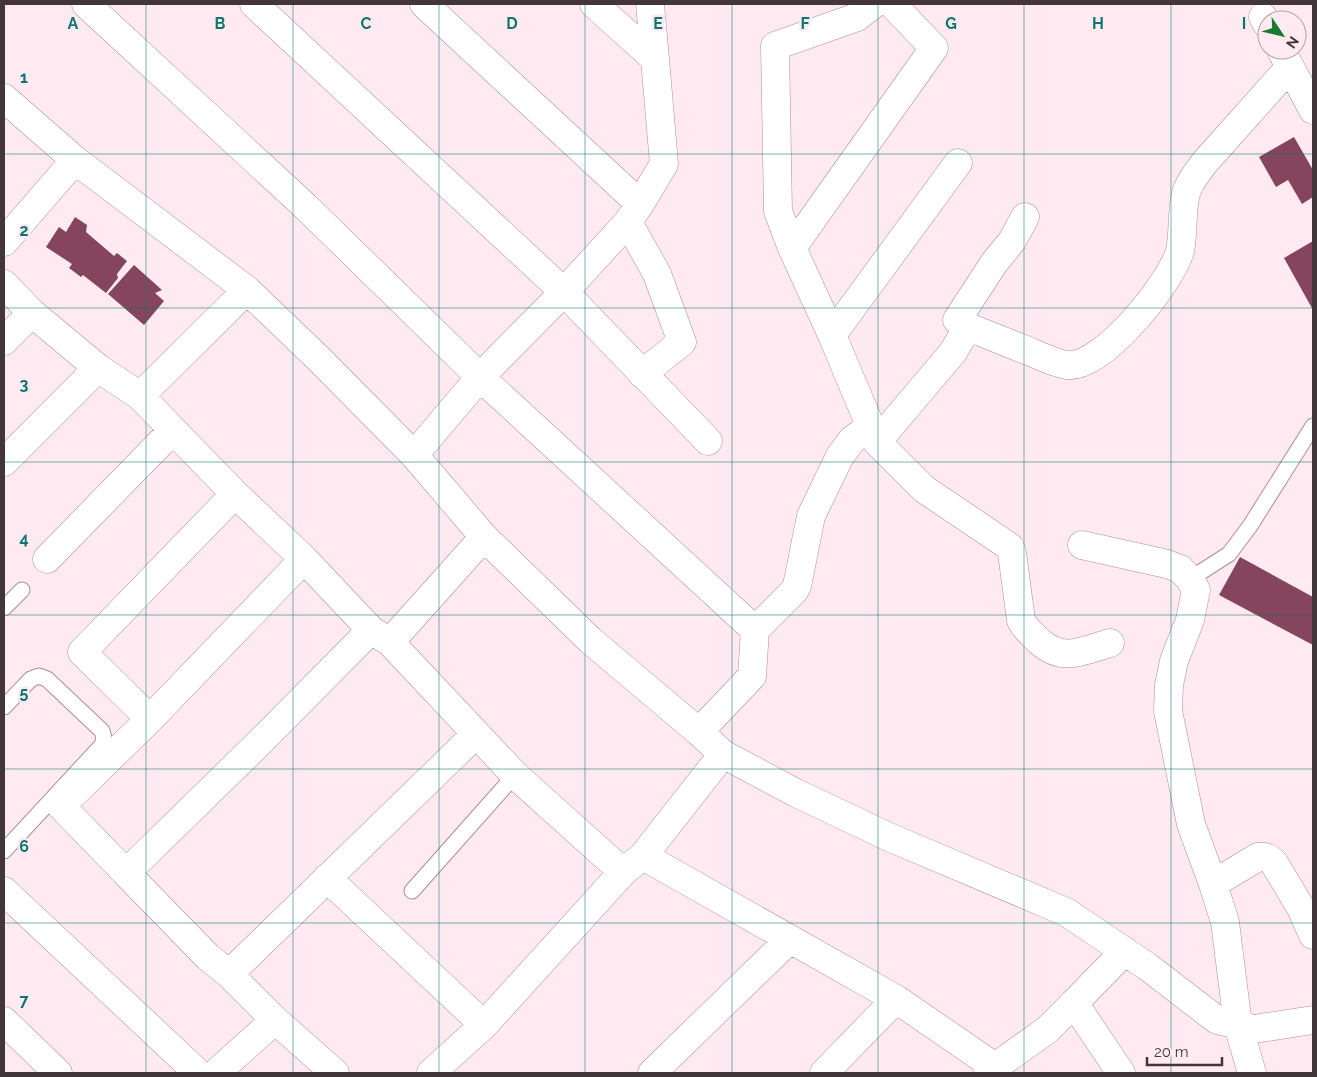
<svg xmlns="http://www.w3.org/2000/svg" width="1317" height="1077" font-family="Raleway,sans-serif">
  <rect width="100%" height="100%" fill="#feeaf0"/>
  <!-- building -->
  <path fill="#85455d" d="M1294,137L1313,170V197L1302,204L1288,180L1276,187L1259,157Z
    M75,217L87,225L86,232L114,256L117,253L127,261L117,274L118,278L106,293L83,275L81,277L69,268L72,264L46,247L59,227L66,232Z
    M1313,241V310L1284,258Z
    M134,265L162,290L155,293L164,301L144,325L108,294Z
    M1240,557L1313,597V645L1219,595Z"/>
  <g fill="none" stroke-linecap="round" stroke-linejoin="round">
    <defs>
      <path id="service" d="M1190,579L1229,554L1250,526L1313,426
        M4,608L22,590
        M4,707L31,679L39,676L47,679L102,731L104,738L102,745L4,851
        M412,891L515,775"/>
      <path id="minor" d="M86,4L306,207L480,377L755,630L752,676L699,732
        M254,4L564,292L708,441
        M594,4L655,59L664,164L640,204
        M650,4L655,59
        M874,4L857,17L775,46L778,211L792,248L832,335L877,442L924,489L1010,547L1012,553L1021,620C1025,629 1032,634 1039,641C1063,663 1082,651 1110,643
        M1263,17L1267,24
        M1281,50L1313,110
        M4,98L75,160L247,290L318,358L414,455L484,537L590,640L699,732L723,754L796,793L889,837L1066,912L1148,967L1217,1020L1254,1029L1313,1020
        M628,222L657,274L682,342L642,374
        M4,242L75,160
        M792,248L934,48L892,4
        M4,284L32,313L98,368
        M968,327L957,320L994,263L1012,241L1025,217
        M832,335L958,163
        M4,341L32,313
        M140,396L247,290
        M877,442L953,352L968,327C989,335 1010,344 1031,352C1042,357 1055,363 1067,365C1103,369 1171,282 1180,251C1184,233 1181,206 1187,190C1191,180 1198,171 1205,162L1290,67
        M414,455L480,377L564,292L628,222L640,204L424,4
        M4,462L98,368L140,396L235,494L304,559L371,630L390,642L515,775L623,872
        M1082,545L1167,564L1180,569L1190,579L1196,590L1190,620L1174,661L1169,685L1168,711L1191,824L1213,884L1225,922L1238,1025L1252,1073
        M47,559L173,430
        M755,630L794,591L797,586L811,516L840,456L852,440L871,426
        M390,642L484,537
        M150,719L304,559
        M643,856L896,999L995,1067L988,1073
        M126,873L61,806L150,719L82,652L235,494
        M327,878L484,1025
        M1213,884L1258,857C1266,856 1269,858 1274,863L1301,908L1313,935
        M4,891L198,1073
        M229,974L476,734
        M1074,1003L1125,951
        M4,1021L58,1073
        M995,1067L1047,1030L1074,1003L1121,1073
        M216,1073L275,1020
        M335,1073L275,1020L229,974L208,957L126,873L263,739L371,630
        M431,1073L484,1025L623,872L643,856L723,754
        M652,1073L790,939
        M824,1073L896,999"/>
    </defs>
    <!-- service casing -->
    <use href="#service" stroke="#ac8e98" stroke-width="17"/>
    <!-- minor casing -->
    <use href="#minor" stroke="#ac8e98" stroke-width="29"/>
    <!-- service -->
    <use href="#service" stroke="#fff" stroke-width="15"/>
    <!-- minor -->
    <use href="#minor" stroke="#fff" stroke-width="28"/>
  </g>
  <!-- grid -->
  <path fill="none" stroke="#0f766e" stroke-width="1" stroke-opacity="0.55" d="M146,4V1073M293,4V1073M439,4V1073M585,4V1073M732,4V1073M878,4V1073M1024,4V1073M1171,4V1073M4,154H1313M4,308H1313M4,462H1313M4,615H1313M4,769H1313M4,923H1313"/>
  <g font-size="16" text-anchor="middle" font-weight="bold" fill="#0f766e" stroke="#feeaf0" stroke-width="5" stroke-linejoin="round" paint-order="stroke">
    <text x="73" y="29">A</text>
    <text x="220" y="29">B</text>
    <text x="366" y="29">C</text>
    <text x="512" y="29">D</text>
    <text x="658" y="29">E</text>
    <text x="805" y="29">F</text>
    <text x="951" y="29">G</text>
    <text x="1098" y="29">H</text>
    <text x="1244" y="29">I</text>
    <text x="24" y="83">1</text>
    <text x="24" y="236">2</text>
    <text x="24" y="390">3</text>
    <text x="24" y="544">4</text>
    <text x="24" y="698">5</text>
    <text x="24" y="852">6</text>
    <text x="24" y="1006">7</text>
  </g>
  <!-- border -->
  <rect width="1317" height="1077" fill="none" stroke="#43363a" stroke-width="10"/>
  <!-- north arrow -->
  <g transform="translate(1282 35) rotate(125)"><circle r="24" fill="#feeaf0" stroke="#b3a2a7"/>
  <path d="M0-4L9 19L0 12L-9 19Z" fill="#187d31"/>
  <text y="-8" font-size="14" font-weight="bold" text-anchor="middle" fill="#43363a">N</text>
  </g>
  <!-- scale -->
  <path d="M1147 1057v8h75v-8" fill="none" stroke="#43363a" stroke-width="2.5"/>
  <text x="1154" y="1057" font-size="15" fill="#43363a" stroke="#feeaf0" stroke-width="4" paint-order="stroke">20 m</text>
</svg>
